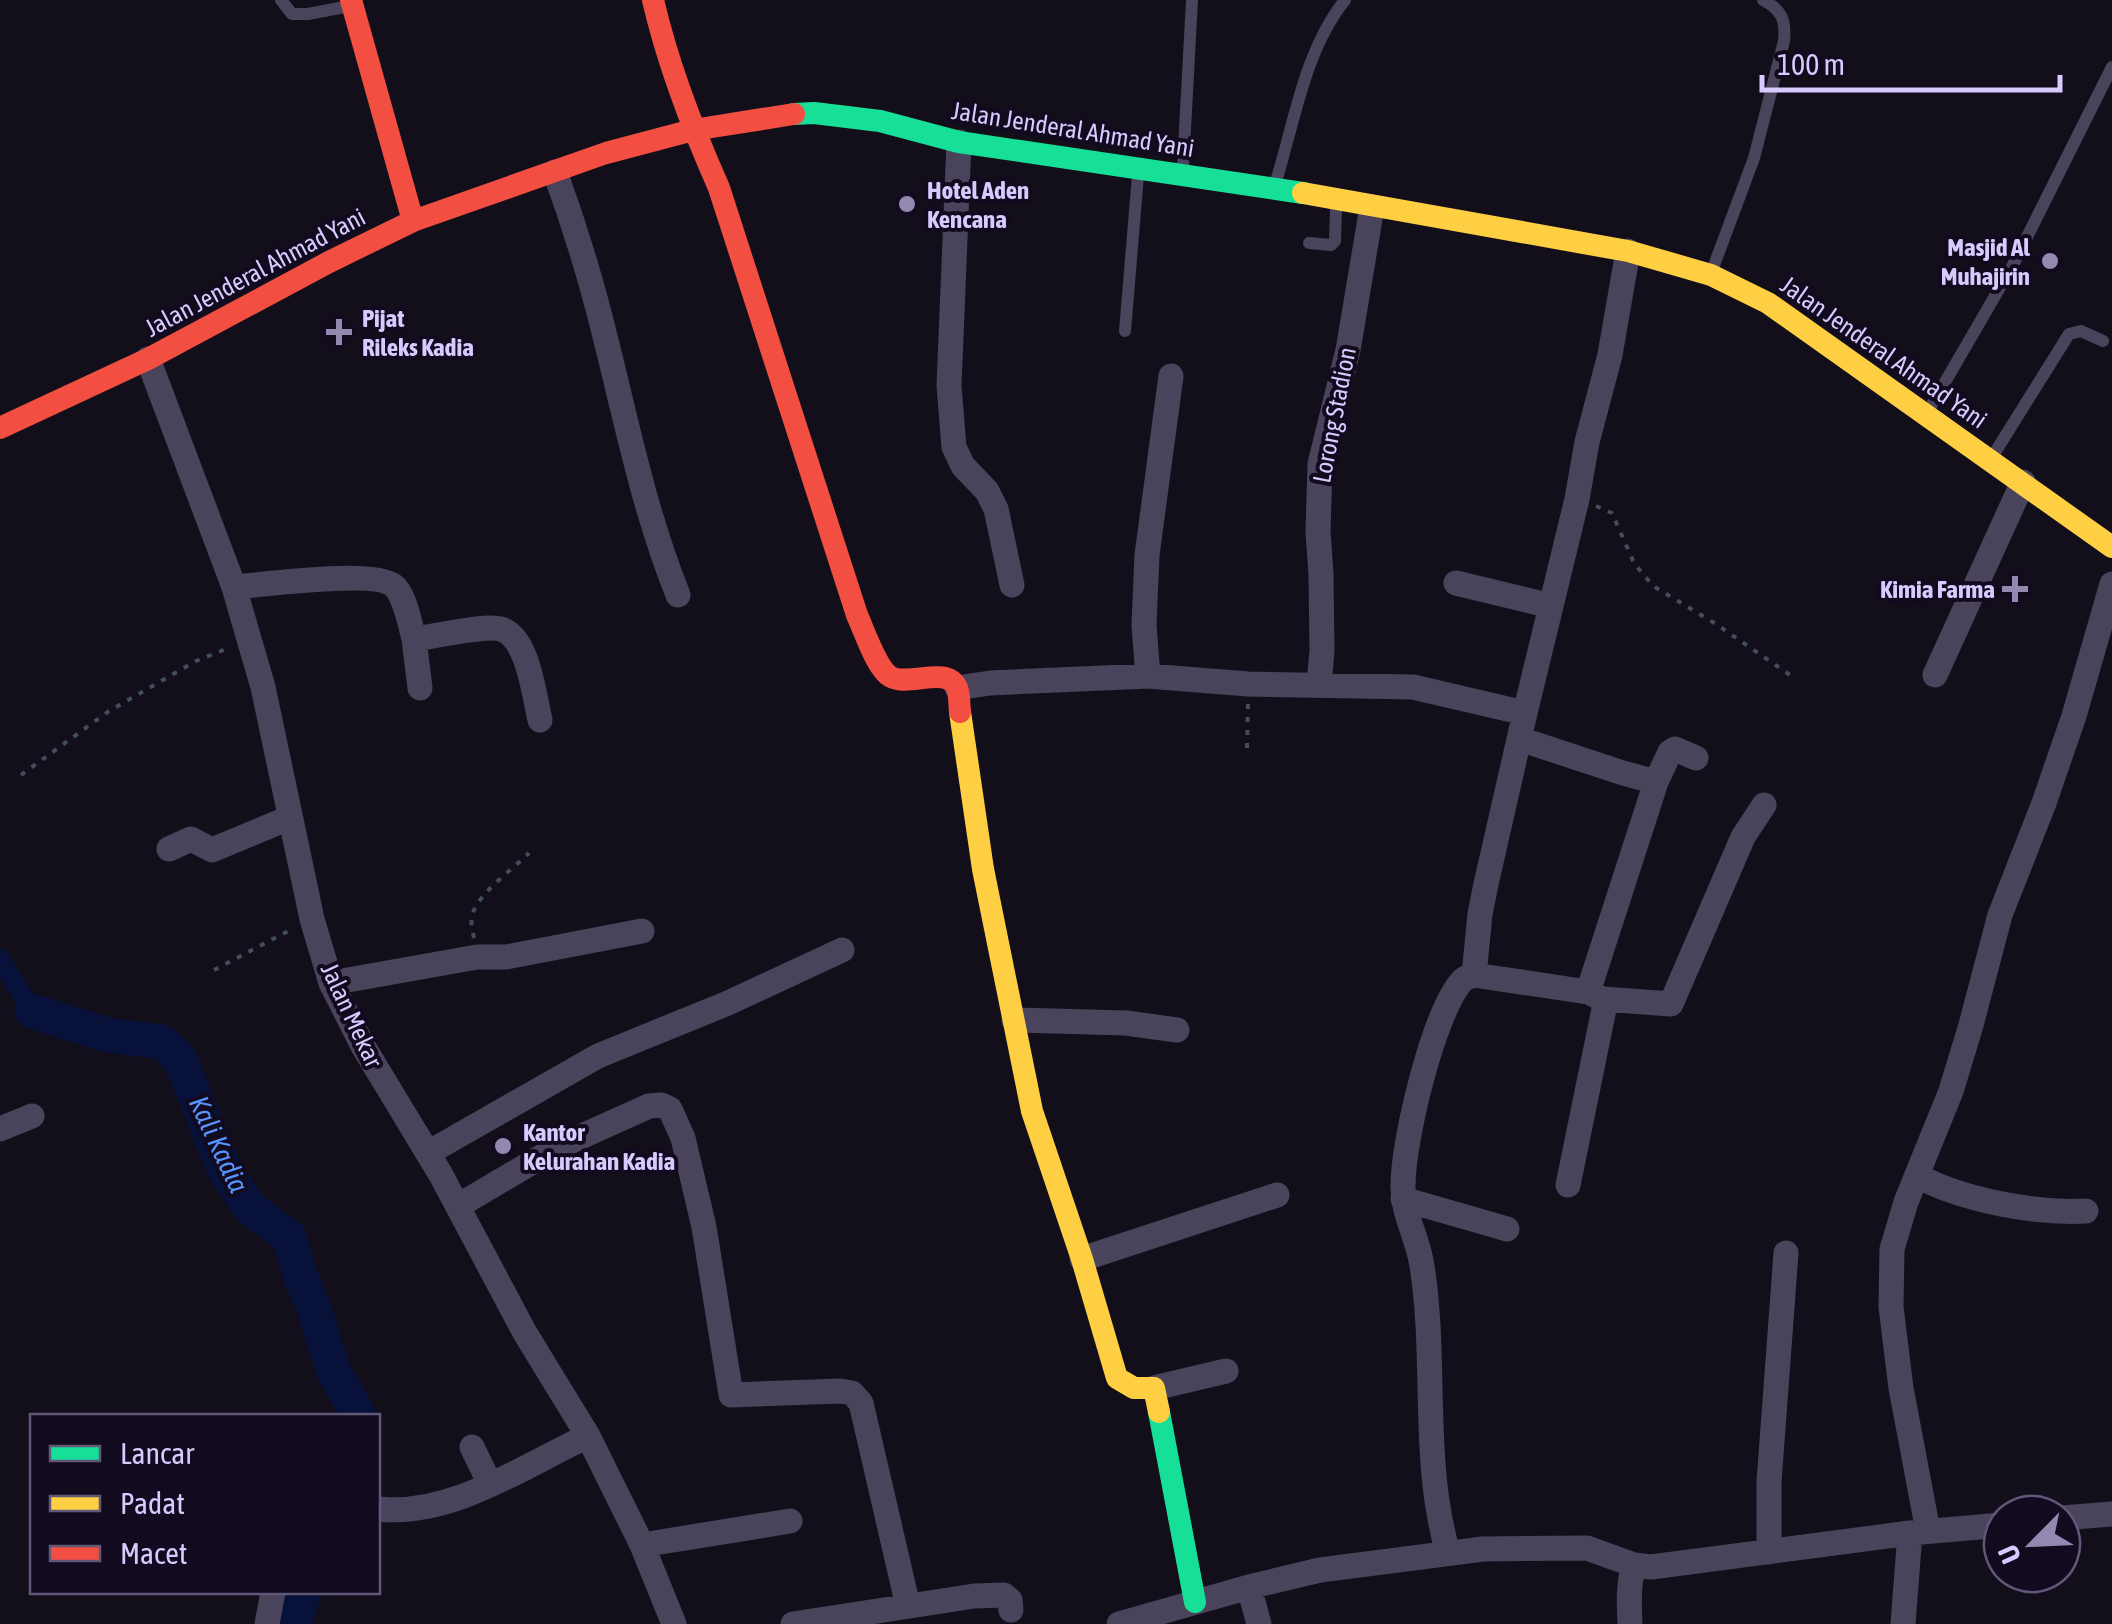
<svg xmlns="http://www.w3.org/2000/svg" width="2112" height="1624" font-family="'Asap Condensed',sans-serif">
  <rect width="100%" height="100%" fill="#130f1a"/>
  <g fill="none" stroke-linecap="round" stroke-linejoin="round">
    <!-- canal -->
    <path stroke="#07113a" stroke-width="20" d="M0,959L32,1011"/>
    <!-- river -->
    <path stroke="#07113a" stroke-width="35" d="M32,1011L107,1035L162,1042L180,1059L225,1171L250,1208L289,1237L300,1275L314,1308L333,1370L359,1416
      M294,1624L304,1592"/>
    <!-- path -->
    <path stroke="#434d5d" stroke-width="4" stroke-dasharray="5 8" stroke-linecap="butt" d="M1596,506L1612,513L1634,563L1653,586L1716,624L1790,675
      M1247,748L1248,704
      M21,775L109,711L196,661L231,647
      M474,938C472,929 470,921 473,913C479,893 513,869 529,853
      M214,970L294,928"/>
    <!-- lane -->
    <path stroke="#49445b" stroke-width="12" d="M281,0L292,14H308L350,6
      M1183,167L1192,0
      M1277,178C1295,119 1305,50 1345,0
      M1309,243L1331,245L1335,241L1336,208
      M1713,268L1754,158L1784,41C1786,20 1782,10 1763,0
      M1125,331L1138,175
      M1930,408L2013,265L2112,67
      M1994,454L2069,334L2081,331L2103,341"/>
    <!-- street -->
    <path stroke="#49445b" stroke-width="25" d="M959,142L949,386L954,447L963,466L987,491L996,509L1012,585
      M555,172C571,216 585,260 597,305C623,403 640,500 678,595
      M148,359L234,587L249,639L263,687L312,919L331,983L363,1046L441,1175L525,1333L588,1436L642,1545L674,1624
      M1456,583L1551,606
      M234,587C262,585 380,568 396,588C406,600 410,624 414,639C434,637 484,624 501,629C528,637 534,695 540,720
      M414,639L420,688
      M1935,675L2023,482
      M1148,676L1144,625L1147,555L1171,376
      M1319,684L1322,651L1321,574L1318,532L1320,464L1348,350L1372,207
      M957,688L990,683L1148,676L1248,684L1413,687L1525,713
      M1520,739L1623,773L1656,782L1670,752L1675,749L1696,758
      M169,849L191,839L212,850L289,818
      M1474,975L1588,992L1603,999L1671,1004L1743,837L1764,805
      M331,983L477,957H506L642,931
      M1588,992L1656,782
      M1014,1020L1126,1023L1177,1030
      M0,1129L32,1116
      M428,1153L598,1056L728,1003L842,950
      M1918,1176C1962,1200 2036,1214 2086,1211
      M1568,1185L1604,1009L1603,999
      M1403,1199L1507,1229
      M458,1206L558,1147L649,1106L661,1105L670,1109L683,1138L704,1227L731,1395L840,1391L852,1393L861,1403L908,1606
      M1082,1259L1277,1195
      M1154,1388L1226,1371
      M472,1447L490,1484
      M378,1509C452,1517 523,1466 588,1436
      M2062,1518L2112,1514
      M1928,1531L1901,1388L1891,1307L1892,1249L1906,1202L1951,1091L1971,1025L2000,915L2044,803L2074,716L2112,584
      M642,1545L790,1521
      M1769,1552V1482L1786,1253
      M1448,1553C1421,1459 1437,1361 1422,1266C1418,1237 1402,1214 1403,1185C1403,1141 1433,1015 1461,982C1465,977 1469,977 1474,975L1480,914L1486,884L1525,713L1577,499L1587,442L1610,355L1628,251
      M1249,1587L1259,1624
      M267,1624L273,1592
      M793,1624L974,1596L1004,1595L1010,1600L1011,1610
      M1119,1624L1249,1587L1320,1570L1483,1549L1587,1548L1634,1565L1651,1567L1910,1533L2002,1525
      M1630,1624C1629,1604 1628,1585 1634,1565
      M1903,1624L1910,1533"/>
    <!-- fast -->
    <path stroke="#16e098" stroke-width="22" d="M794,114L814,113L880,121L959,142L1303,193
      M1159,1412L1195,1602"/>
    <!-- slow -->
    <path stroke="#ffcf43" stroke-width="22" d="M1303,193L1628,251L1711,275L1768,303L2112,547
      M960,712L983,869L1032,1111L1082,1259L1117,1378L1134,1388H1154L1159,1412"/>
    <!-- jam -->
    <path stroke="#f24e42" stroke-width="22" d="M351,0L413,221
      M653,0C668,65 692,127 719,188L857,615C864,630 877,670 891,677C909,687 947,665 957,688C960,695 959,705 960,712
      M0,428L148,359L329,262L413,221L606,153L693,130L794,114"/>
  </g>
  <!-- markers -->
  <g fill="#9388af" stroke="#120b1f" stroke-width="4">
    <circle cx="907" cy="204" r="10"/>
    <circle cx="2050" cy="261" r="10"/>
    <path d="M334 317h10v10h10v10h-10v10h-10v-10h-10v-10h10z"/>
    <path d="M2010 574h10v10h10v10h-10v10h-10v-10h-10v-10h10z"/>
    <circle cx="503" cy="1146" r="10"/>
  </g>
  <g text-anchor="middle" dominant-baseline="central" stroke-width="8" stroke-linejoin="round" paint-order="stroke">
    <!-- street labels -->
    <g font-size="25" fill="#d8c9ff" stroke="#120b1f">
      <text transform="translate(1073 129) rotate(9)">Jalan Jenderal Ahmad Yani</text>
      <text transform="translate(255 272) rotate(-28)">Jalan Jenderal Ahmad Yani</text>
      <text transform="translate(1884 352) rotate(35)">Jalan Jenderal Ahmad Yani</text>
      <text transform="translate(1334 415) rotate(-79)">Lorong Stadion</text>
      <text transform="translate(352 1015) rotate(65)">Jalan Mekar</text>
    </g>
    <!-- poi labels -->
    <g font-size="25" font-weight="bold" fill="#d8c9ff" stroke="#120b1f" text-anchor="start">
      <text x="927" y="190">Hotel Aden<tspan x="927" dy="29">Kencana</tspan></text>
      <text x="2030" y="247" text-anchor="end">Masjid Al<tspan x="2030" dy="29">Muhajirin</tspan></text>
      <text x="362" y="318">Pijat<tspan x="362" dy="29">Rileks Kadia</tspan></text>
      <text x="1995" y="589" text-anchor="end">Kimia Farma</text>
      <text x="523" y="1132">Kantor<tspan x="523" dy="29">Kelurahan Kadia</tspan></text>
    </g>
    <!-- water labels -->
    <g font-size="28" font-style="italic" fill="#5794ff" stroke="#120b1f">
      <text transform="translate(219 1144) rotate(65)">Kali Kadia</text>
    </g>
  </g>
  <!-- legend -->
  <rect x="30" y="1414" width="350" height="180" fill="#120b1f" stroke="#615779" stroke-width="2.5"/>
  <rect x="50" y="1446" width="50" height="15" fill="#16e098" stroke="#615779" stroke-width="2.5"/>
  <text x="120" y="1464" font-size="30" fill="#d8c9ff">Lancar</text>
  <rect x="50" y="1496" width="50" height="15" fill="#ffcf43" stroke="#615779" stroke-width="2.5"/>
  <text x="120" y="1514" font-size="30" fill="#d8c9ff">Padat</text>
  <rect x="50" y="1546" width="50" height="15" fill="#f24e42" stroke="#615779" stroke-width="2.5"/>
  <text x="120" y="1564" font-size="30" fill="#d8c9ff">Macet</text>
  <!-- north arrow -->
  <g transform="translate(2032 1544) rotate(246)"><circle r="48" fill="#120b1f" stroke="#615779" stroke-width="2.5"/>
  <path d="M0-8L18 38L0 25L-18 38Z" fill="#9388af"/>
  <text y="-15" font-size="28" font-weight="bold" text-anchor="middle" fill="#d8c9ff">U</text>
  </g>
  <!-- scale -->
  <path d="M1762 75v15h298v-15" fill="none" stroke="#d8c9ff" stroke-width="5"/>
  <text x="1777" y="75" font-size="30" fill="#d8c9ff" stroke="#120b1f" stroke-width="8" paint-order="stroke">100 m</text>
</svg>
